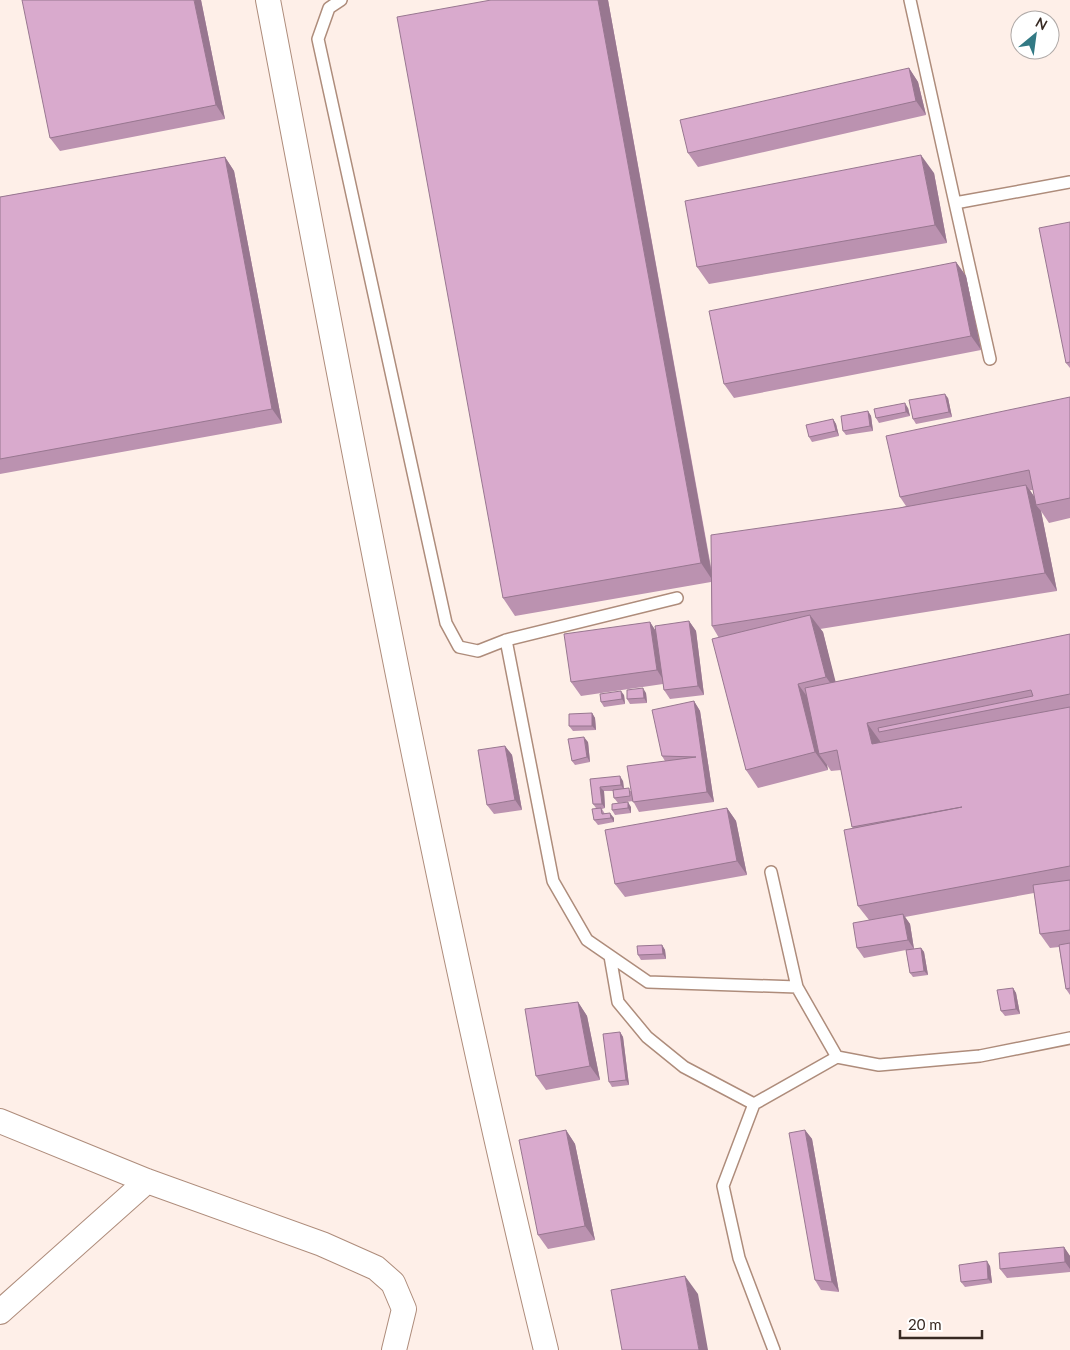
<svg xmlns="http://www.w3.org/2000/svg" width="1070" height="1350" font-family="Lato,sans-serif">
  <rect width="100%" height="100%" fill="#feefe8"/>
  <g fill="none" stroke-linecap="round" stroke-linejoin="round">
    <defs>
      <path id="service" d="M341,0L329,8L318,39L446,623L459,647L478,651L506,640L677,598
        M910,0L955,203L1070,182
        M955,203L990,359
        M506,640L553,881L587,940L648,982L797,987
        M771,872L797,987L837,1057L879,1065L980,1056L1070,1038
        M610,956L618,1002L647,1037L684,1067L754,1104
        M774,1350L739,1258L723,1186L754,1104L837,1057"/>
      <path id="minor" d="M268,0C354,451 437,904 546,1350
        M0,1121L147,1181L322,1244L376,1268L393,1283L404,1309L394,1350
        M0,1312L147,1181"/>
    </defs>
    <!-- service casing -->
    <use href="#service" stroke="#ae8c7b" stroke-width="14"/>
    <!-- minor casing -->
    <use href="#minor" stroke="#ae8c7b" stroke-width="26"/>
    <!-- service -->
    <use href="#service" stroke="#fff" stroke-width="11"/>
    <!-- minor -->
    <use href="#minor" stroke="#fff" stroke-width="24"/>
  </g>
  <!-- wall -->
  <path fill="#bb92b0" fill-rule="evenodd" d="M201,0L225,119L60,151L50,138Z
    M491,0H608L711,567L906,506L900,497L1070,397V518L1049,523L1041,511L1057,591L820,629L823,632L835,682L1070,634V995L1066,989L1059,947L1050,948L1040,934L1034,893L905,917L910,924L914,949L921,948L924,952L928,975L913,977L910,973L906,950L864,958L857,948L869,920L858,906L853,828L852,827L841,770L831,771L827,765L828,770L758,788L746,770L719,638L712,626L711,582L515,616L503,598ZM1030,490H1033L1034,497Z
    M909,68L918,82L926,115L698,167L688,153Z
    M225,157L234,171L282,423L0,474V197Z
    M934,173L947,243L709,284L697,267Z
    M1070,222V368L1066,363Z
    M956,262L966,276L981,350L734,398L724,384Z
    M948,398L952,417L916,424L913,419Z
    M908,408L910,416L879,423L876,418Z
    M868,411L871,416L873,431L846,435L843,431Z
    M833,419L836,424L839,436L812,442L809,437Z
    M689,621L696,631L704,695L670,699L664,690L663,684L581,696L571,682L650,622L656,632Z
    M646,693L647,703L630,704L627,699Z
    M624,695L625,704L604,707L601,702Z
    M694,701L700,711L714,802L639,812L633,801L618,803L614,798L613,791H604L605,808L602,809L605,814L614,818V822L598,825L594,820L596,808L593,804L590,779L623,781L624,789L631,791L665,761L662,756Z
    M592,713L595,718L596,730L573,731L569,726Z
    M588,742L590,762L575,765L572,761Z
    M505,746L512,755L522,810L494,814L487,805Z
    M631,807V813L615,815L612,810Z
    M727,808L736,821L747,875L625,897L615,884Z
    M662,945L665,950L666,959L641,960L638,955Z
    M1013,988L1016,993L1020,1014L1005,1016L1001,1011Z
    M578,1002L587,1016L600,1080L546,1090L536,1076Z
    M620,1032L623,1037L629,1085L612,1087L609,1082Z
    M566,1130L575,1144L595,1240L548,1249L538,1235Z
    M805,1130L812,1139L839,1292L821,1290L815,1280Z
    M1064,1247L1070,1256V1272L1007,1278L1000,1269Z
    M990,1266L992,1283L965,1287L961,1282Z"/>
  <!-- shaded-wall -->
  <path fill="#987790" d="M194,0H201L225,119L216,105Z
    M598,0H608L713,581L701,563Z
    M909,68L918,82L926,115L916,101Z
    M921,155L934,173L947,243L935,225Z
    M225,157L234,171L282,423L272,409Z
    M956,262L966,276L981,350L971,336Z
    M945,394L948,398L952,417L949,412Z
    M905,403L908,408L910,416L906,412Z
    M868,411L871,416L873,431L870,426Z
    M833,419L836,424L839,436L836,431Z
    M1026,485L1039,503L1036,505L1041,511L1057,591L1045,573Z
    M810,615L823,632L839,695L826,677Z
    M689,621L696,631L704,695L698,686Z
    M650,622L659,636L666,684L657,670Z
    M798,684L811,702L819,754L827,765L828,770L815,752Z
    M643,688L646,693L647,703L644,698Z
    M621,691L624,695L625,704L622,699Z
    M694,701L700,711L714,802L707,792Z
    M592,713L595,718L596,730L592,726Z
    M867,723L880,741L885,762L872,744Z
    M584,737L588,742L590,762L587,757Z
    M505,746L512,755L522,810L515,800Z
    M620,776L623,781L624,790L621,785Z
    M600,787L604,791L605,808L602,804Z
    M628,802L631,807V813L628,808Z
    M727,808L736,821L747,875L737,861Z
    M610,813L614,818V822L611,818Z
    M903,914L910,924L914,949L908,940Z
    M662,945L665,950L666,959L663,954Z
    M921,948L924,952L928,975L924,971Z
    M1013,988L1016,993L1020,1014L1016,1009Z
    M578,1002L587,1016L600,1080L590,1066Z
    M620,1032L623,1037L629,1085L626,1080Z
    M566,1130L575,1144L595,1240L585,1226Z
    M805,1130L812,1139L839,1292L832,1282Z
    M1064,1247L1070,1256V1269L1065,1262Z
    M987,1261L990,1266L992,1283L988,1279Z
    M685,1276L698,1294L708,1350H699Z"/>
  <!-- building -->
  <path fill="#d9aacd" stroke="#987790" d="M22,0H194L216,105L50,138Z
    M491,0H598L701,563L503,598L397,17Z
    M909,68L916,101L688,153L680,120Z
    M921,155L935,225L697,267L685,201Z
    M225,157L272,409L0,459V197Z
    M1070,222V362L1066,363L1039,228Z
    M956,262L971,336L724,384L709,311Z
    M945,394L949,412L913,419L909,400Z
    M1070,397V498L1036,505L1029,470L900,497L886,436Z
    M905,403L906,412L876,418L874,409Z
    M868,411L870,426L843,431L841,416Z
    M833,419L836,431L809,437L806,425Z
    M1026,485L1045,573L712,626L711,535L899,508Z
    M810,615L826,677L798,684L815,752L746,770L712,639Z
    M689,621L698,686L664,690L655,626Z
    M650,622L657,670L571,682L564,634Z
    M1070,634V694L879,732L878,728L1033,696L1031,690L867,723L872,744L1070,707V866L858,906L844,830L962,807L852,827L837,750L819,754L805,688Z
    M643,688L644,698L627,699V690Z
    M621,691L622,699L601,702L600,694Z
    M694,701L707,792L633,802L627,766L696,757L662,756L652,710Z
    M592,713V726H569V714Z
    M584,737L587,757L572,761L568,739Z
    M505,746L515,800L487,805L478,750Z
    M620,776L621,785L600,787L602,804H593L590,779Z
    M629,788L630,796L614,798L613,790Z
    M628,802V808L612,810V804Z
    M601,808L602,814L610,813L611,818L594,820L592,809Z
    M727,808L737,861L615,884L605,830Z
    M1070,880V930L1040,934L1033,885Z
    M903,914L908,940L857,948L853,923Z
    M1070,943V988L1066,989L1059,945Z
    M662,945L663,954L638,955L637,946Z
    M921,948L924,971L910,973L906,950Z
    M1013,988L1016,1009L1001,1011L997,990Z
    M578,1002L590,1066L536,1076L525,1009Z
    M620,1032L626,1080L609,1082L603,1034Z
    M566,1130L585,1226L538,1235L519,1140Z
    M805,1130L832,1282L815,1280L789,1133Z
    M1064,1247L1065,1262L1000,1269L999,1253Z
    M987,1261L988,1279L961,1282L959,1265Z
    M685,1276L699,1350H622L611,1290Z"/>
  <!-- north arrow -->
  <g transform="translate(1035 35) rotate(29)"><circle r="24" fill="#ffffff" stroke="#afa9a7"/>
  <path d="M0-4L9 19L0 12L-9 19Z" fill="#327984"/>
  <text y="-8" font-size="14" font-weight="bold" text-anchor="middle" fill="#372922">N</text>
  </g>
  <!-- scale -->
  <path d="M900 1330v8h82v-8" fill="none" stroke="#372922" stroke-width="2.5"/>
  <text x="908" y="1330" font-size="15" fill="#372922" stroke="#ffffff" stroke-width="4" paint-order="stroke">20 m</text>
</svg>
